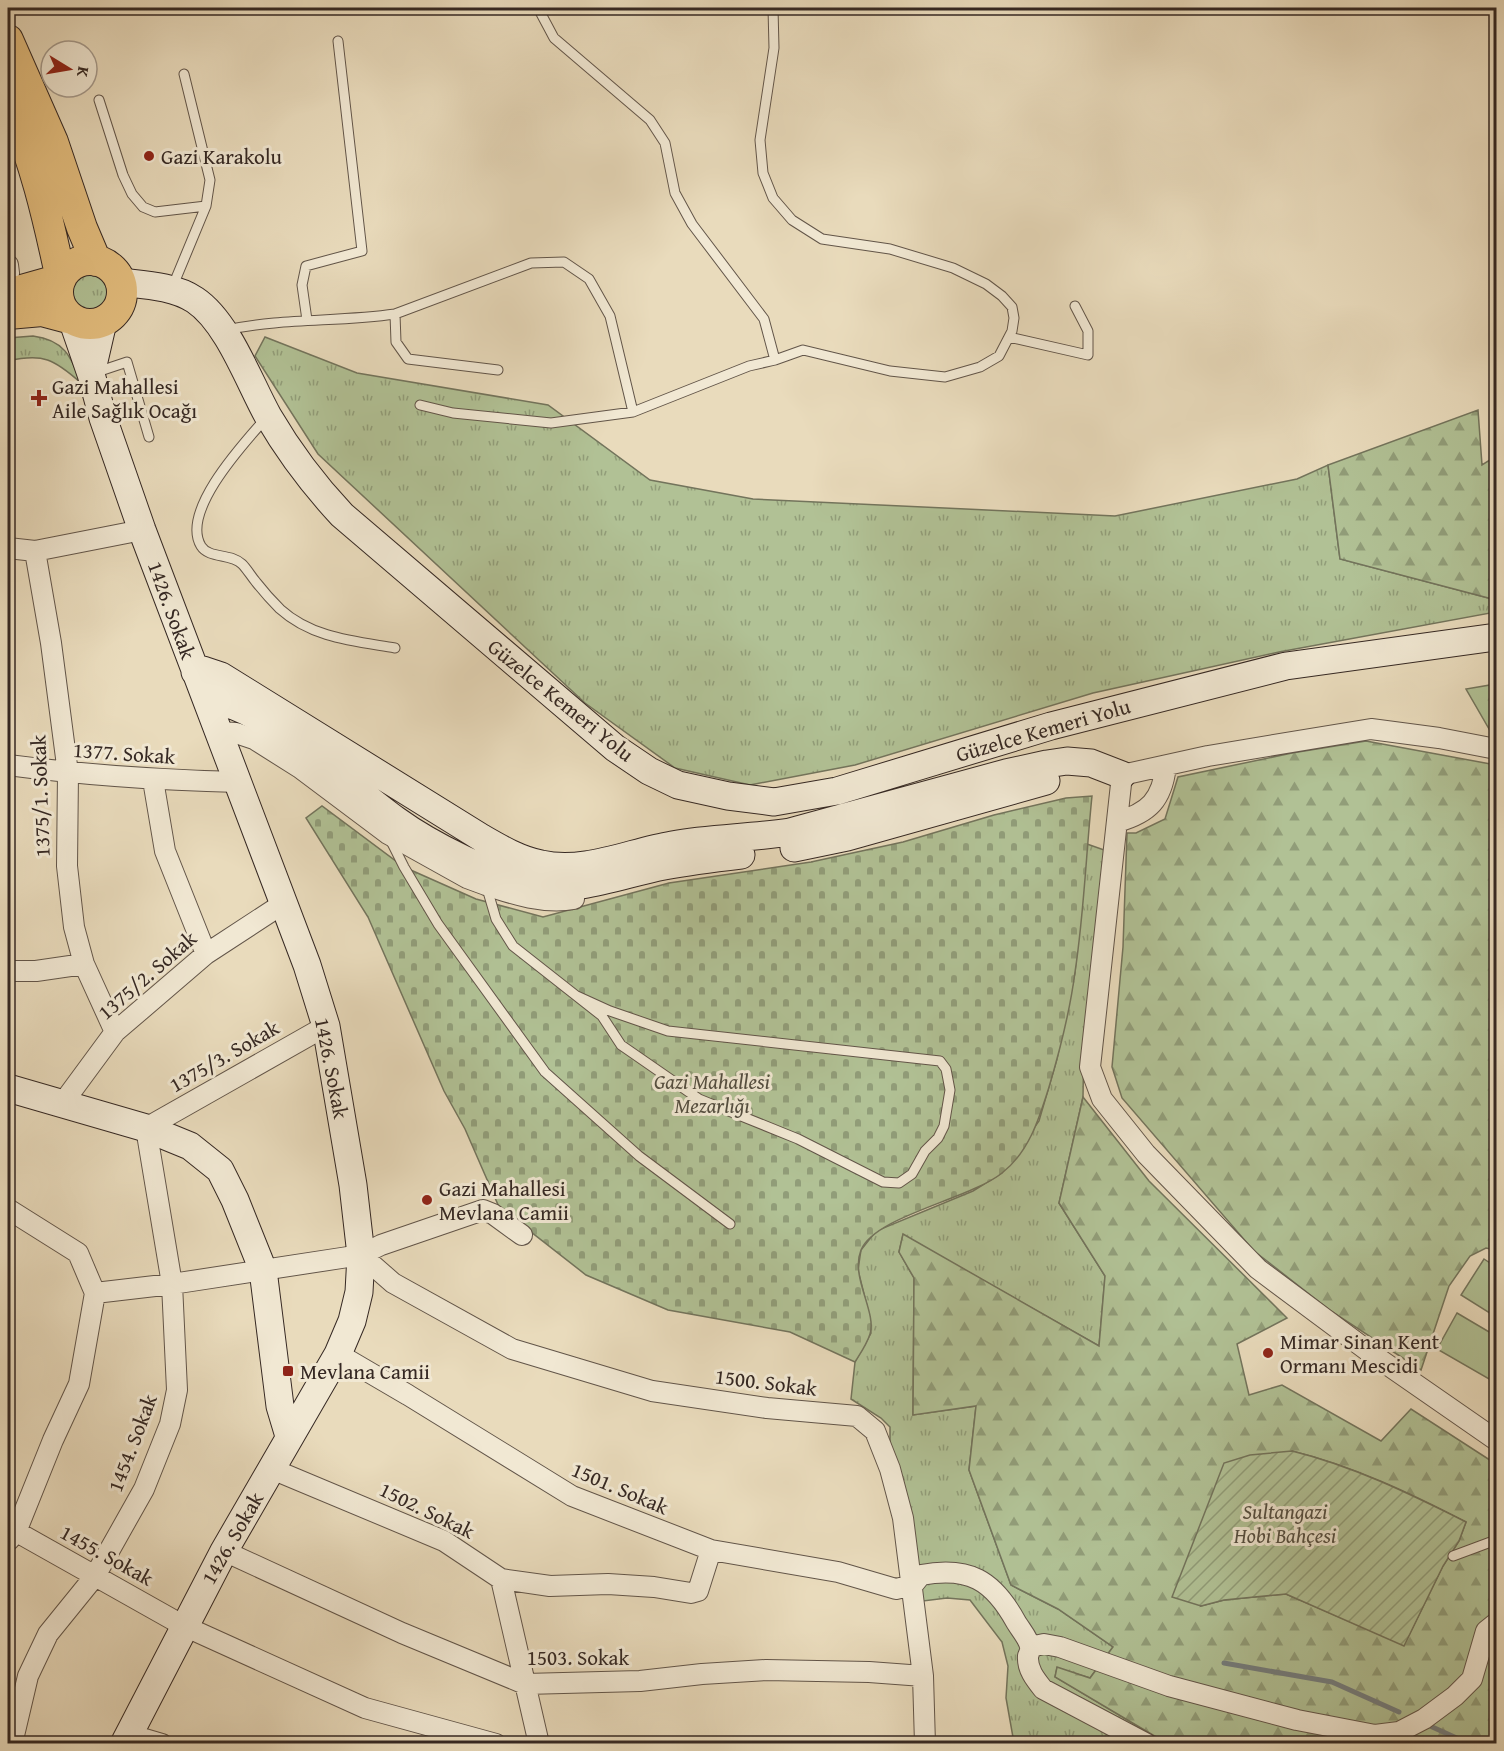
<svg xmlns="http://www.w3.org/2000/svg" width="1504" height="1751" font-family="'Gentium Book Plus',serif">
  <defs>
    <pattern id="grass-tufts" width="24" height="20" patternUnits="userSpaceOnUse" patternTransform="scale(1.5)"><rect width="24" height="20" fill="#b1c195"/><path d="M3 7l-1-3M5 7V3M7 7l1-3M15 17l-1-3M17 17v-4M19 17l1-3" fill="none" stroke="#919d79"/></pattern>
    <pattern id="forest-firs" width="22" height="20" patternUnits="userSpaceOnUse" patternTransform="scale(1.5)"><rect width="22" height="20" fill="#b1c195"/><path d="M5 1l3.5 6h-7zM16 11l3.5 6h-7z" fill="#919d79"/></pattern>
    <pattern id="cemetery-stones" width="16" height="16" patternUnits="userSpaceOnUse" patternTransform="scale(1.5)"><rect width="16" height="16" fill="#b1c195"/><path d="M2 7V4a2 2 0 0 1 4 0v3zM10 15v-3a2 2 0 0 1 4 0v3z" fill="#919d79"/></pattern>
    <pattern id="garden-furrows" width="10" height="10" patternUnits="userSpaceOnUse" patternTransform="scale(1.5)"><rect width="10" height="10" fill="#b1c195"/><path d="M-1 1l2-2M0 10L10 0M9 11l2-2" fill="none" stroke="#919d79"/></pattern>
  </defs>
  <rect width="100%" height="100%" fill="#e9dbbc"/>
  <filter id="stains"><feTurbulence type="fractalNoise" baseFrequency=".00333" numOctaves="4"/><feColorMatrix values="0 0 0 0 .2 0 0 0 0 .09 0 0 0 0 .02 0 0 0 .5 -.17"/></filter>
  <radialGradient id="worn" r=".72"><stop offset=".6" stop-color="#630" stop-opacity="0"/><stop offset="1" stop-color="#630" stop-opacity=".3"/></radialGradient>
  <!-- grass -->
  <path fill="url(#grass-tufts)" stroke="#73745c" stroke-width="1.5" d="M68 291a20 20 0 1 1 40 0a20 20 0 1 1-40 0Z
    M33,336C64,340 71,356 81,383C54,359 43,353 8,361V338Z
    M265,337L357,373L548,405L650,480L753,499L1115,516L1297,479L1328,465L1340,559L1496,600V612L1279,652L1093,693L855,765L750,785L675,768L585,703L318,454L255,356Z
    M1087,844L1107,851L1084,1034L1083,1097L1059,1203L1105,1276L1099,1346L903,1235L899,1252L914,1278L913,1415L976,1406L969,1470L1011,1585L1058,1609L1113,1647L1090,1678L1057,1668L1055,1677L1158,1738L1154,1743H1014L1006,1698L1008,1666L1002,1642L970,1600L947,1598L923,1601L890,1444V1427L881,1418L851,1399L855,1362L871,1333L869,1314L858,1270L861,1250L876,1231L973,1191L1002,1173L1039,1121L1057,1059L1075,973Z"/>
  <!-- forest -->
  <path fill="url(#forest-firs)" stroke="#73745c" stroke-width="1.5" fill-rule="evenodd" d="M1478,410L1482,465L1496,456V600L1340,559L1328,465Z
    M1496,684V741L1466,689Z
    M1366,741L1496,765V1250L1486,1248L1470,1256L1449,1286L1421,1370L1331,1311L1254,1251L1122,1098L1112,1067L1123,947L1127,833H1136L1165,819L1178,777L1292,753Z
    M1083,1097L1149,1181L1287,1318L1237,1344L1249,1395L1282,1385L1381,1441L1411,1409L1496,1464V1743H1154L1158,1738L1055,1677L1057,1667L1090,1678L1113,1647L1058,1609L1011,1585L969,1470L976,1406L913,1415L914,1278L899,1252L903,1234L1099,1346L1105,1276L1059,1203ZM1292,1451C1353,1466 1410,1493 1466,1522L1459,1541L1443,1566L1404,1645L1286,1594L1224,1600L1201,1606Z"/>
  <!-- cemetery -->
  <path fill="url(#cemetery-stones)" stroke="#73745c" stroke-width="1.5" d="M1092,796C1086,854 1084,914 1075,972C1070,1011 1060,1050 1049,1087C1039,1119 1029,1152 1002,1173C970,1199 875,1216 861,1250C850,1277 877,1312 870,1334C867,1344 860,1354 855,1362L790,1332L668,1310L586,1275L499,1207L465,1129L444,1091L368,917L306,818L322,806L404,867L476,899L543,917L669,883L811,862L903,842L994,815L1066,798Z"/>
  <!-- garden -->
  <path fill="url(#garden-furrows)" stroke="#73745c" stroke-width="1.5" d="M1292,1451C1353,1466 1410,1494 1466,1522L1459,1541L1443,1566L1404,1646L1286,1594L1224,1600L1201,1606L1172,1597L1224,1463L1250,1455Z"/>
  <!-- pitch -->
  <path fill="#b1c195" stroke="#73745c" stroke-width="1.5" d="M1484,1259L1496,1267V1317L1461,1295Z
    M1457,1313L1496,1336V1383L1437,1349Z"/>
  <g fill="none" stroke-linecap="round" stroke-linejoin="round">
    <!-- stream -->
    <path stroke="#747e7f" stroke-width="5" d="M1224,1663L1332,1682L1399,1712
      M1430,1726L1470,1744"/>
    <defs>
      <path id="lane" d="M538,8L554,38L650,120L665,143L675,193L692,224L764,319L775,360
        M99,100L123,175L132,194L143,207L155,212L206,206
        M172,288L206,206L210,180L184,74
        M395,314L396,342L408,359L498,370
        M307,320L302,285L306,266L362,251L338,41
        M226,330C282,318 339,322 395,314L531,263L564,262L589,279L610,316L633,412
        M1009,337L1088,355V331L1075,306
        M97,372L127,362L149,437
        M420,405L453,413L551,423L633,412L749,366L775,360L803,350L890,371L945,377L980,367L999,356L1012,331L1014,318L1012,307L1002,296L986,284L953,268L890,249L822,239L792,220L773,198L763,173L760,140L774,48L773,8
        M266,418C245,442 180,511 201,546C209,559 231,553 242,564C247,569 251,576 256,582C263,591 272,601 280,609C312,638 354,641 395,648
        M390,839L404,867L438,924L545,1072L639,1156L730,1224
        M486,885L496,919L513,946L602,1016L621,1045L699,1099L798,1139L883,1182L899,1183L912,1174L925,1151L938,1138L944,1126L950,1090L946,1069L940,1061L668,1031L610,1011L577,996
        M1453,1556L1496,1540"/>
      <path id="street" d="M8,265L9,273L8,280
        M8,548L35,551L142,530
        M35,551L51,643L68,773L67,866L74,927L84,964L115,1032
        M218,732L236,733L254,739L300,768L388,834L467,878L486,885L482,867
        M1496,749L1439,738L1371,729L1208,756L1122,775L1090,1067L1102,1099L1146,1154L1258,1269L1372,1354L1496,1440
        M8,765C84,775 160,780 238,782
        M153,780L165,851L206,954
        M1117,822C1149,813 1162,800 1166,766
        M486,885C515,895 544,904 574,899
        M8,971H36L84,964
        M62,1104L115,1032L206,954L284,903
        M8,1209L78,1253L95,1293L79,1384L53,1440L16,1532L9,1540
        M361,1255L393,1283L512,1349L652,1391L767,1408L857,1416L875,1431L890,1469L903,1518L923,1676L925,1744
        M95,1293L172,1284L361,1255L381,1245L483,1210L493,1214L522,1235
        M338,1354L408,1395L572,1496L711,1550L838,1572L896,1589L913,1585L921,1575C969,1566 993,1580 1016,1622C1020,1629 1029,1639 1030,1647C1031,1650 1029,1653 1028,1656C1027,1669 1035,1679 1043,1689L1147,1744
        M272,1469L444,1541L501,1579L539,1744
        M8,1527L184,1626L365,1708L496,1744
        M224,1551L402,1633L525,1684L640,1681L702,1674L766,1670L869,1672L923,1676
        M501,1579L550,1586L608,1584L654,1587L691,1593L698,1591L711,1550
        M1030,1647L1044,1644L1060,1647L1169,1686L1297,1720L1375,1735L1399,1732L1424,1719L1455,1696L1472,1679L1486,1631L1496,1623
        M128,1734L162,1744
        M12,1744L28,1676L48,1634L95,1576L144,1489L170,1424L177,1390L172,1284L146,1128L326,1026"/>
      <path id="secondary" d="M120,282C145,285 174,286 195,300C228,322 249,382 268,416C289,452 313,484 342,515L615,748L649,771L678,785L728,796L774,802L837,791L1051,726L1286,666L1496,637
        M72,319L91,374L103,322
        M91,374L103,418L142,530L307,965L326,1026L353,1185L361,1255L359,1292L352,1321L338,1354L224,1551L124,1744
        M195,672L203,670L221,676L482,838C501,849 520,860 541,864C584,874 630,852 672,845C711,838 751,838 790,832L1006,773L1047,764L1067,761L1091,763L1122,775
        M207,700C237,702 259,718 284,735C323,761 358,792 396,820C429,844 495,878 535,885C579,893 622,874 664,866C690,861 715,858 741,855
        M794,848L847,837L1046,781
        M8,1088L146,1128L190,1146L220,1170L235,1200L263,1270L280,1406L289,1436"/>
      <path id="primary" d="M8,40L53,142L82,228L96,261
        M8,100C34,157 48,218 61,279
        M58 292a32 32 0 1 1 64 0a32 32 0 1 1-64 0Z
        M8,294L61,279
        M8,314L42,311L72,319"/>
    </defs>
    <!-- lane casing -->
    <use href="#lane" stroke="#625549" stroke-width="11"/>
    <!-- street casing -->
    <use href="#street" stroke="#625549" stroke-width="22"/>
    <!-- secondary casing -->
    <use href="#secondary" stroke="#352823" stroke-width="29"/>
    <!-- primary casing -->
    <use href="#primary" stroke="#352823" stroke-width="32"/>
    <!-- lane -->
    <use href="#lane" stroke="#f1e8d3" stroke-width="9"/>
    <!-- street -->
    <use href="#street" stroke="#f1e8d3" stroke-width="20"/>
    <!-- secondary -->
    <use href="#secondary" stroke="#f1e8d3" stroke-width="27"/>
    <!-- primary -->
    <use href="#primary" stroke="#e4be7e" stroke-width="30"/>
  </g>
  <!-- markers -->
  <g fill="#8f2418" stroke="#f1e8d3" stroke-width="2">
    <circle cx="149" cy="156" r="6"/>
    <path d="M36 389h6v6h6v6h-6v6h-6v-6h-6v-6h6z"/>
    <circle cx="427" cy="1200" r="6"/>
    <circle cx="1268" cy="1353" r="6"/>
    <rect x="282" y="1365" width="12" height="12" rx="3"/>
  </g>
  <g text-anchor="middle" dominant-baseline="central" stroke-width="6" stroke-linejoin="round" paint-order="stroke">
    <!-- poi labels -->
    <g font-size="21" fill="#352823" stroke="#f1e8d3" text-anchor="start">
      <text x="161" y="156">Gazi Karakolu</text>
      <text x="52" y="386">Gazi Mahallesi<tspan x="52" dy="24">Aile Sağlık Ocağı</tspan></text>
      <text x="439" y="1188">Gazi Mahallesi<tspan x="439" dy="24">Mevlana Camii</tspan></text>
      <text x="1280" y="1341">Mimar Sinan Kent<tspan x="1280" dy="24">Ormanı Mescidi</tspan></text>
      <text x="300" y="1371">Mevlana Camii</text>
    </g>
    <!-- street labels -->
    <g font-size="21" fill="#352823" stroke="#f1e8d3">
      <text transform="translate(172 610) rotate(70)">1426. Sokak</text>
      <text transform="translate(561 700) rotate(39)">Güzelce Kemeri Yolu</text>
      <text transform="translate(1043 730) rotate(-16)">Güzelce Kemeri Yolu</text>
      <text transform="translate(124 753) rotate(4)">1377. Sokak</text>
      <text transform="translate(40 796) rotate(-92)">1375/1. Sokak</text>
      <text transform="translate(147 975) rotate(-41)">1375/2. Sokak</text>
      <text transform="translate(224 1056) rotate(-30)">1375/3. Sokak</text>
      <text transform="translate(332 1068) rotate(79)">1426. Sokak</text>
      <text transform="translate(766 1382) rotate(7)">1500. Sokak</text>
      <text transform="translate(132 1443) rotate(-69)">1454. Sokak</text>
      <text transform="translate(620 1488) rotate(23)">1501. Sokak</text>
      <text transform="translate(427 1510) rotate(26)">1502. Sokak</text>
      <text transform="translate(232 1538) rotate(-60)">1426. Sokak</text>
      <text transform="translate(107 1555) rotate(29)">1455. Sokak</text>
      <text x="578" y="1657">1503. Sokak</text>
    </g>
    <!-- park labels -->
    <g font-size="21" font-style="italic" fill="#544e40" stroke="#f1e8d3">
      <text x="712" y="1081">Gazi Mahallesi<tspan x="712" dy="24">Mezarlığı</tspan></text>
      <text x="1285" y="1511">Sultangazi<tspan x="1285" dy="24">Hobi Bahçesi</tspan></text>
    </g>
  </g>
  <!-- margin -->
  <rect width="1504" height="1751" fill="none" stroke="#e9dbbc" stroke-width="30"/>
  <rect x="9" y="9" width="1486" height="1733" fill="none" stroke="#352823" stroke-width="3"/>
  <rect x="15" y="15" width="1474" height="1721" fill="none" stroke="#352823" stroke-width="1.5"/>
  <!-- north arrow -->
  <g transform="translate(69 69) rotate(101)"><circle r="28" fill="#f1e8d3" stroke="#a69b8d" stroke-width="1.5"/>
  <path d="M0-4.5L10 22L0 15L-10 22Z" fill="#8f2418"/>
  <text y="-9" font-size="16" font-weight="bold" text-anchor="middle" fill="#352823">K</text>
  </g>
  <rect width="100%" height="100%" filter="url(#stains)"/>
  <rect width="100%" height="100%" fill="url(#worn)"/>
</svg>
